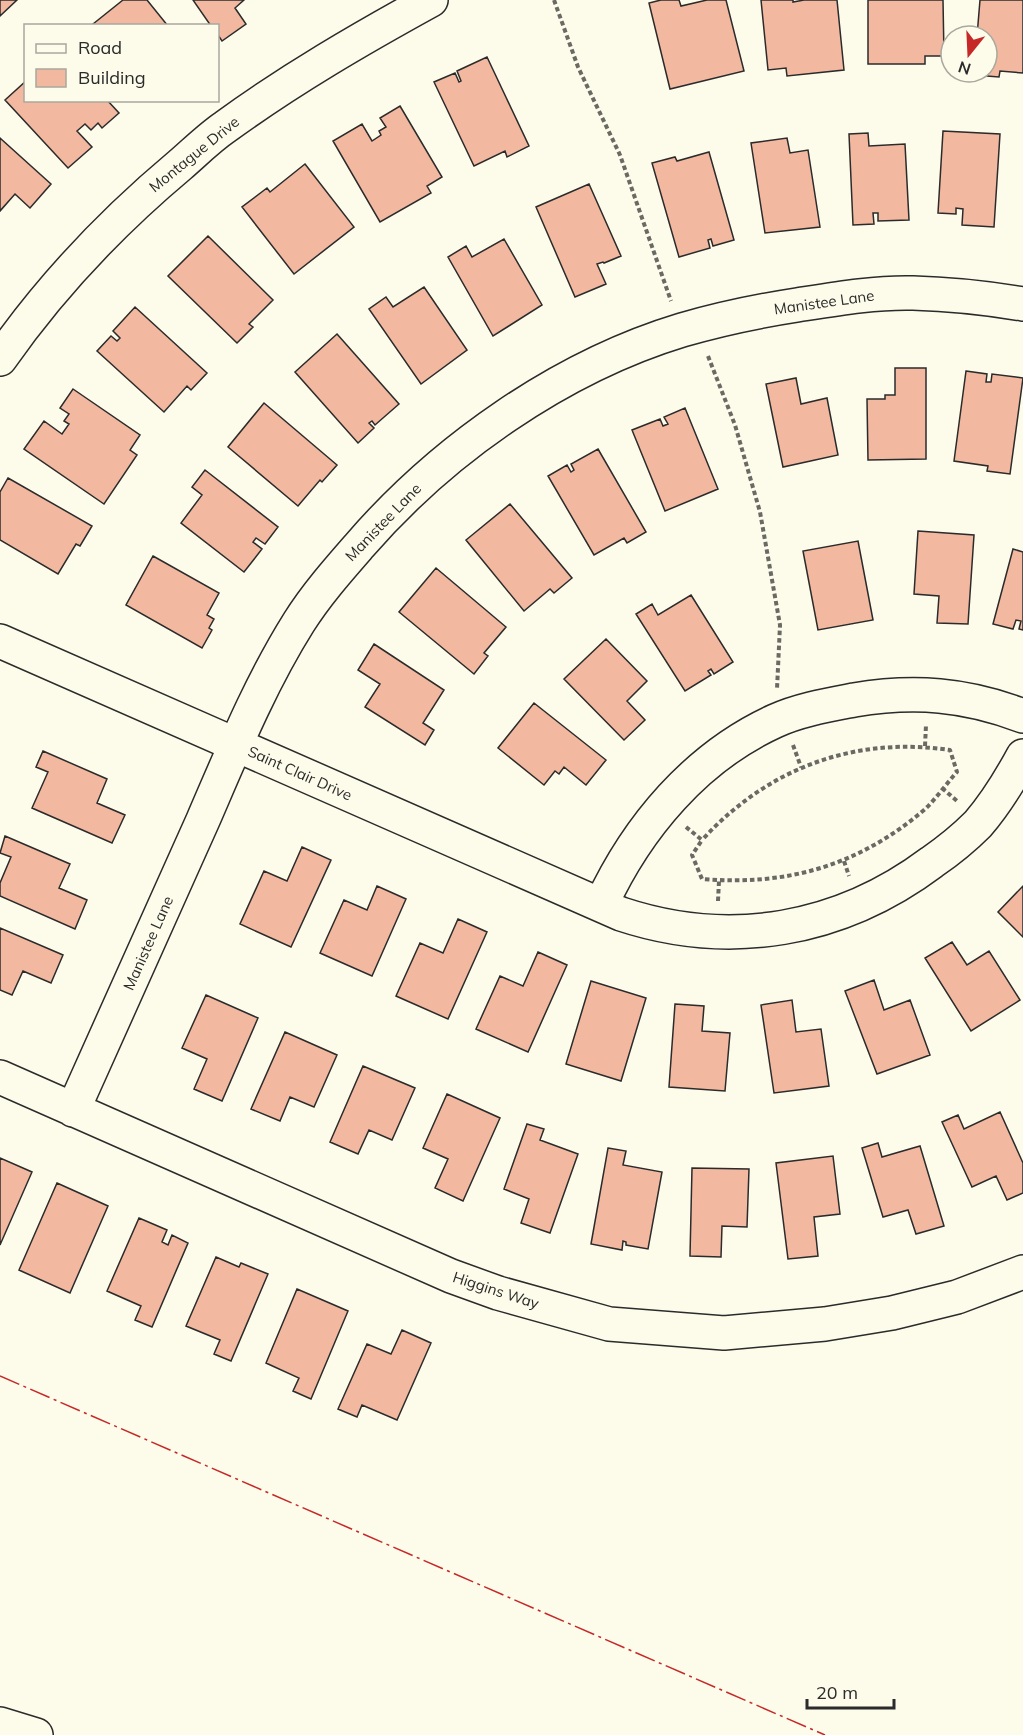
<svg xmlns="http://www.w3.org/2000/svg" width="1023" height="1735" font-family="Mulish,sans-serif">
  <rect width="100%" height="100%" fill="#fdfbea"/>
  <!-- building -->
  <path fill="#f2b8a0" stroke="#2b2b2b" stroke-width="1.5" d="M0,0H17L0,16Z
    M123,0H147L168,26H95L93,24Z
    M193,0H244L235,8L246,24L222,41L218,35V26H211Z
    M661,0H679L681,6L707,0H726L744,71L670,89L649,3Z
    M761,0H793V2L804,0H837L844,70L787,76L786,68L768,70Z
    M868,0H943L944,56H925V64H868Z
    M980,0H1023V73L1000,71L999,77L974,75V72H987V36H977Z
    M487,57L529,146L507,157L505,151L474,166L434,82L455,73L459,82L461,81L457,71Z
    M26,81V100H107L119,113L102,128L98,123L91,130L85,124L77,131L92,147L68,168L5,100Z
    M400,106L442,177L427,186L431,193L380,222L333,141L362,124L372,141L381,135L379,131L386,127L380,118Z
    M943,131L1000,134L994,227L962,225L963,209L956,208V214L938,213Z
    M868,133L869,146L905,144L909,220L878,221V213H873L874,224L853,225L849,134Z
    M0,138L51,184L30,208L15,194L0,211Z
    M787,138L790,153L808,150L820,227L765,233L751,143Z
    M709,152L734,240L713,246L711,239L708,240L710,248L679,257L652,163L675,157L677,161Z
    M305,164L354,227L294,274L242,207L267,188L270,192Z
    M589,184L621,256L604,263L603,262L597,264L606,284L575,297L536,207Z
    M208,236L273,300L249,324L253,327L237,343L168,276Z
    M504,239L542,305L493,336L448,257L466,246L472,257Z
    M424,287L467,350L421,384L369,309L386,297L393,307Z
    M135,307L207,373L191,390L187,386L164,412L97,351L111,336L117,341L120,338L113,331Z
    M337,334L399,404L375,425L372,421L369,423L374,428L358,443L295,372Z
    M895,368H926V459L868,460L867,399H885V395H895Z
    M966,371L987,374L986,382H991L992,374L1023,378L1010,474L987,471L988,466L954,461Z
    M796,378L801,404L827,398L838,455L783,467L766,384Z
    M73,389L140,435L130,450L137,455L104,504L24,449L44,421L62,434L69,424L64,421L69,414L60,408Z
    M264,403L337,465L322,482L320,480L298,506L228,447Z
    M685,408L718,489L665,511L632,430L660,419L663,426L668,424L664,417Z
    M598,449L646,532L627,543L624,538L594,555L548,476L567,465L571,472L574,470L571,464Z
    M205,470L278,527L265,544L256,538L253,542L262,549L244,572L181,523L202,495L192,487Z
    M8,478L92,526L80,546L76,544L58,574L0,540V492Z
    M510,504L572,578L554,593L550,589L524,611L466,540Z
    M918,531L974,535L968,624L937,623L939,596L914,594Z
    M858,541L873,620L818,630L803,551Z
    M1013,549L1023,552V630L1019,629L1021,621L1016,620L1013,629L993,624Z
    M153,556L219,593L207,615L214,619L209,628L212,630L202,648L126,605Z
    M436,568L506,627L484,653L488,656L474,674L399,612Z
    M691,595L733,662L714,674L711,669L708,671L711,675L685,691L636,614L652,604L658,615Z
    M606,639L647,681L627,701L645,720L624,740L564,679Z
    M374,644L444,690L423,723L434,730L425,745L365,707L380,684L358,670Z
    M534,703L606,760L586,785L564,767L559,774L555,771L544,785L498,748Z
    M43,751L107,779L97,803L125,815L112,843L32,808L48,772L36,767Z
    M5,836L70,864L59,888L87,900L75,929L0,896V883L11,857L0,853Z
    M302,847L331,860L291,947L240,924L264,871L287,881Z
    M377,886L406,899L372,976L320,953L344,900L367,910Z
    M1023,886V937L998,912Z
    M458,919L487,932L448,1019L396,996L420,943L443,953Z
    M0,928L63,955L51,983L23,971L12,995L0,990Z
    M952,942L967,965L989,951L1020,1000L971,1031L925,958Z
    M538,952L567,965L528,1052L476,1029L500,976L523,986Z
    M874,980L884,1010L910,1000L930,1055L877,1074L845,991Z
    M591,981L646,998L621,1081L566,1064Z
    M206,995L258,1018L222,1101L194,1089L207,1059L182,1048Z
    M792,1000L796,1032L821,1029L829,1086L774,1093L761,1005Z
    M675,1004L704,1006L702,1031L730,1033L725,1091L669,1087Z
    M285,1032L337,1055L314,1107L290,1097L280,1121L251,1109Z
    M363,1066L415,1088L392,1140L369,1130L358,1154L330,1142Z
    M447,1094L500,1118L463,1201L435,1188L448,1159L423,1148Z
    M1000,1112L1023,1163V1193L1007,1200L996,1176L972,1187L942,1122L958,1115L964,1129Z
    M527,1124L544,1129L540,1140L578,1154L550,1233L521,1223L529,1199L504,1189Z
    M878,1143L882,1157L920,1146L944,1226L916,1234L908,1210L883,1217L862,1148Z
    M608,1148L626,1151L623,1165L662,1172L648,1249L626,1245V1242L623,1241L622,1250L591,1244Z
    M833,1156L840,1214L814,1217L818,1256L788,1259L776,1163Z
    M0,1158L32,1172L0,1245Z
    M692,1168L749,1169L747,1227L722,1226L721,1257L690,1256Z
    M57,1183L108,1206L70,1293L19,1270Z
    M139,1218L167,1230L162,1242L168,1245L172,1235L188,1243L152,1327L135,1320L141,1306L107,1291Z
    M216,1257L239,1267L241,1263L268,1274L231,1361L214,1354L220,1340L186,1326Z
    M297,1289L348,1311L311,1399L293,1391L299,1378L266,1363Z
    M402,1330L431,1343L397,1420L362,1405L357,1417L338,1409L367,1344L391,1354Z"/>
  <g fill="none" stroke-linecap="round" stroke-linejoin="round">
    <defs>
      <path id="minor" d="M0,359C51,286 112,222 180,165C195,152 209,138 225,127C291,79 360,39 431,0
        M0,641L621,914C730,950 840,931 932,862C948,851 964,838 978,824C996,803 1010,780 1023,756
        M601,905C637,827 696,757 775,721C799,710 828,705 854,700C914,690 966,694 1023,716
        M0,1077L451,1276L498,1293L609,1324L724,1333L825,1324L892,1313L957,1297L1023,1272
        M73,1110C116,1013 159,916 203,820C232,753 260,684 299,622C316,595 338,570 359,546C442,450 560,367 682,330C720,319 758,311 797,305C835,299 875,292 913,293C950,294 987,298 1023,304
        M0,1724L36,1735"/>
    </defs>
    <!-- minor casing -->
    <use href="#minor" stroke="#2b2b2b" stroke-width="36"/>
    <!-- path -->
    <path stroke="#6a6964" stroke-width="4" stroke-dasharray="4.5 3" stroke-linecap="butt" d="M554,0L578,67L620,155L671,301
      M708,356L735,425L760,512L780,625L777,689
      M793,745L801,767
      M925,746L926,725
      M942,788L957,801
      M686,827L702,840L692,855L702,879C787,886 858,866 924,810C936,799 946,784 957,772L950,750C854,736 768,768 702,840
      M844,861L849,876
      M718,901L719,881"/>
    <!-- minor -->
    <use href="#minor" stroke="#fdfbea" stroke-width="33"/>
    <!-- power -->
    <path stroke="#c62828" stroke-width="1.5" stroke-dasharray="21 4.5 3 4.5" stroke-linecap="butt" d="M0,1376L825,1735"/>
  </g>
  <g text-anchor="middle" dominant-baseline="central" stroke-width="4.5" stroke-linejoin="round" paint-order="stroke">
    <!-- street labels -->
    <g font-size="15" fill="#2b2b2b" stroke="#fdfbea">
      <text transform="translate(194 154) rotate(-39)">Montague Drive</text>
      <text transform="translate(824 302) rotate(-8)">Manistee Lane</text>
      <text transform="translate(383 522) rotate(-46)">Manistee Lane</text>
      <text transform="translate(300 773) rotate(24)">Saint Clair Drive</text>
      <text transform="translate(148 943) rotate(-66)">Manistee Lane</text>
      <text transform="translate(496 1290) rotate(18)">Higgins Way</text>
    </g>
  </g>
  <!-- legend -->
  <rect x="24" y="24" width="195" height="78" fill="#fdfbea" stroke="#a9a89e" stroke-width="1.5"/>
  <rect x="36" y="44" width="30" height="9" fill="#fdfbea" stroke="#a9a89e" stroke-width="1.5"/>
  <text x="78" y="54" font-size="18" fill="#2b2b2b">Road</text>
  <rect x="36" y="69" width="30" height="18" fill="#f2b8a0" stroke="#a9a89e" stroke-width="1.5"/>
  <text x="78" y="84" font-size="18" fill="#2b2b2b">Building</text>
  <!-- north arrow -->
  <g transform="translate(969 54) rotate(198)"><circle r="28" fill="#fdfbea" stroke="#a9a89e" stroke-width="1.5"/>
  <path d="M0-4.5L10 22L0 15L-10 22Z" fill="#c62828"/>
  <text y="-9" font-size="16" font-weight="bold" text-anchor="middle" fill="#2b2b2b">N</text>
  </g>
  <!-- scale -->
  <path d="M807 1699v9h87v-9" fill="none" stroke="#2b2b2b" stroke-width="3"/>
  <text x="816" y="1699" font-size="18" fill="#2b2b2b" stroke="#fdfbea" stroke-width="4.5" paint-order="stroke">20 m</text>
</svg>
